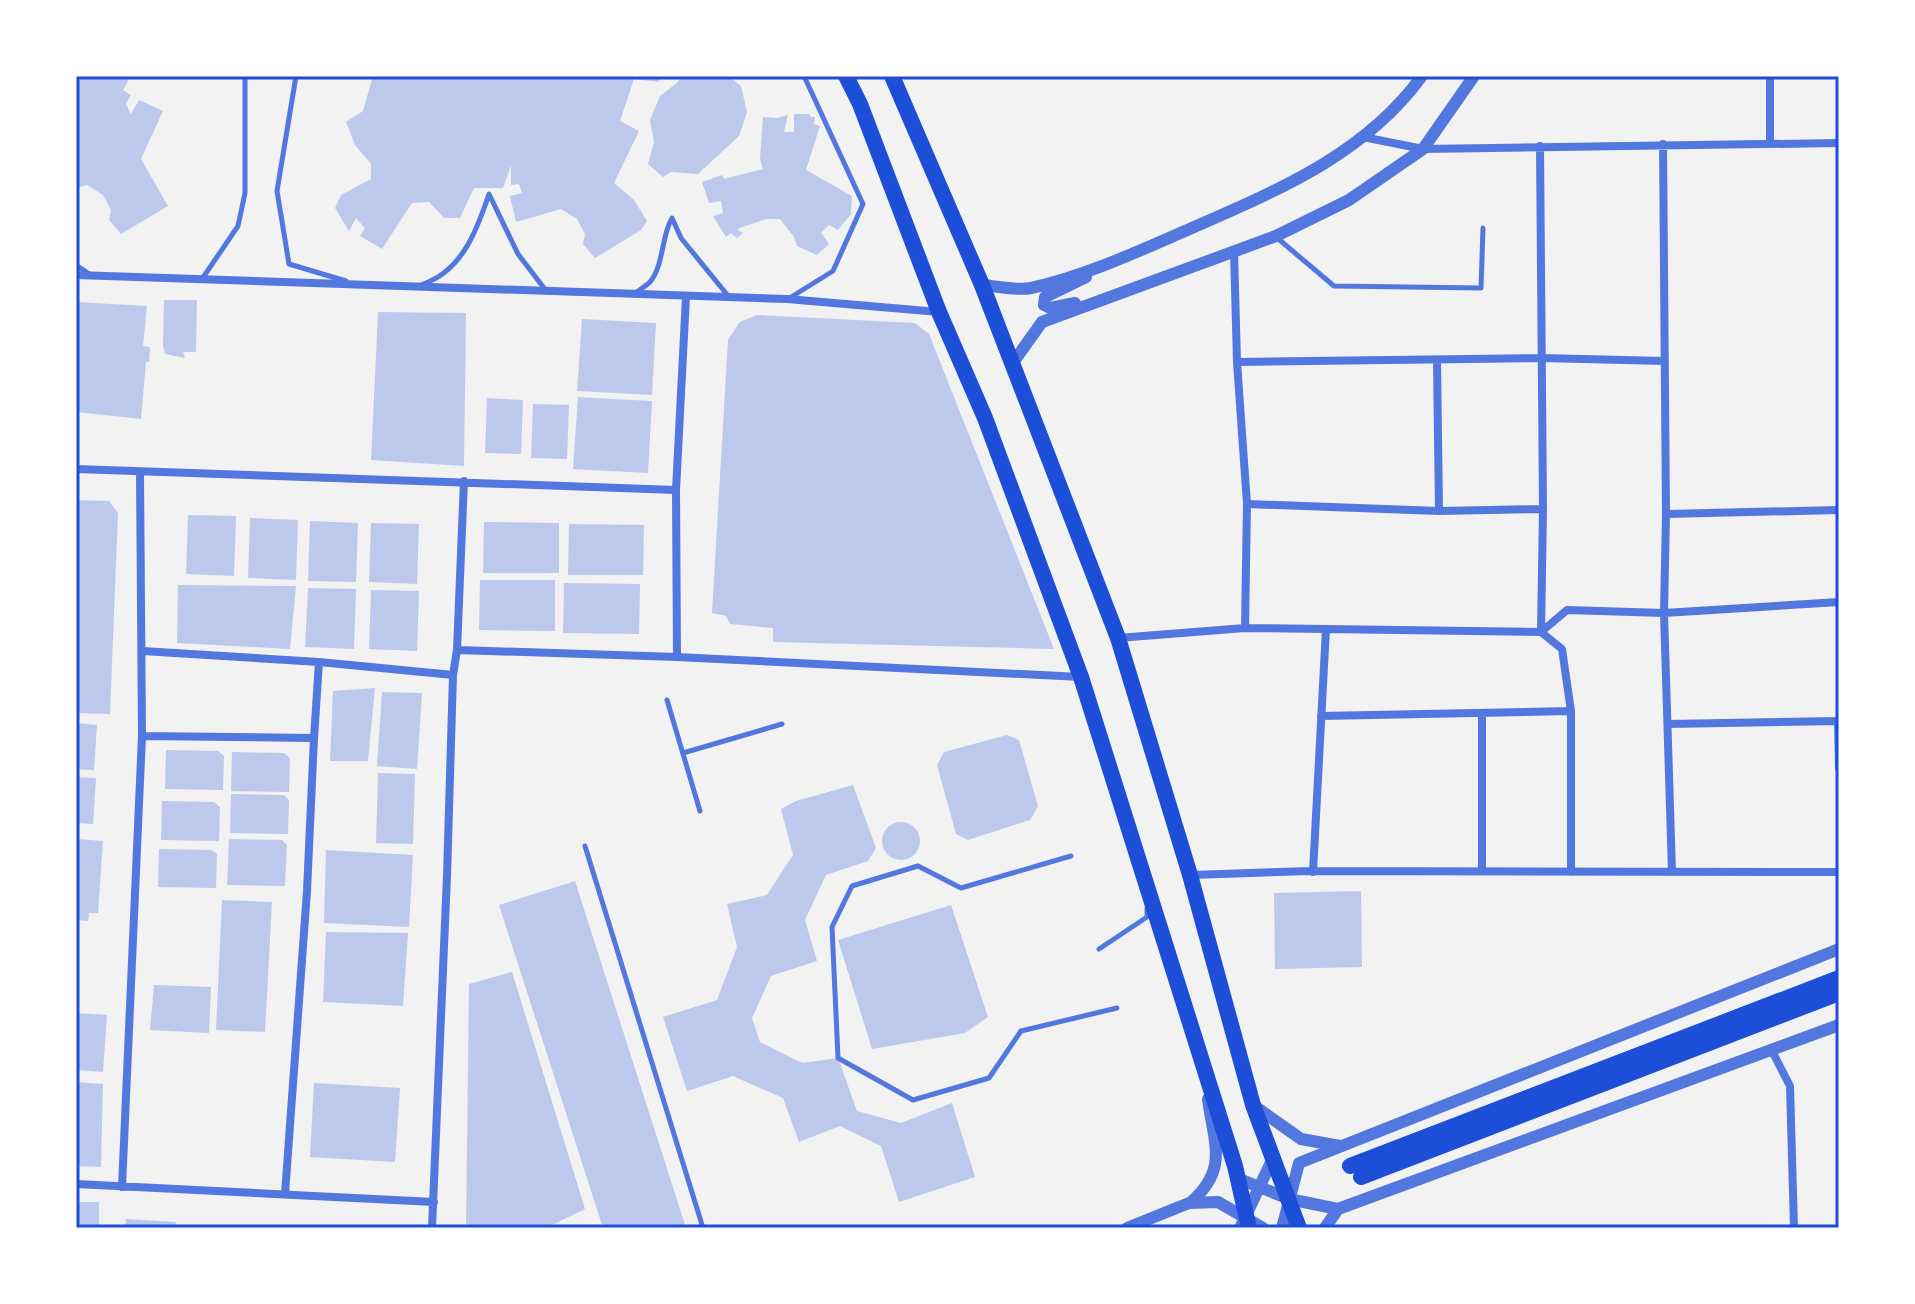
<svg xmlns="http://www.w3.org/2000/svg" width="1915" height="1304" font-family="'Noto Sans',sans-serif">
  <rect width="100%" height="100%" fill="#f2f2f2"/>
  <!-- building -->
  <path fill="#bdc9ec" d="M76,76H131L123,90L131,95L126,104L131,114L139,100L163,111L141,159L168,206L121,234L109,220L111,210L103,195L87,185L76,188Z
    M373,76H660L659,82L634,79L620,121L639,131L614,183L634,200L647,221L641,230L595,258L583,244L585,234L577,219L561,209L516,222L510,196L522,193L519,184L511,185V165L503,188H474L460,218H444L429,202L412,203L382,249L360,236L365,228L356,218L349,231L335,208L341,195L371,179V164L355,145L346,122L363,111Z
    M680,76H728L741,86L747,112L739,136L698,174L671,172L663,177L648,164L654,142L650,120L660,96L678,82Z
    M794,114H809L811,117H815L814,124L820,126L806,170L852,196L851,214L838,230L829,225L821,233L829,244L817,255L797,246L794,237L780,219H766L737,229L743,233L737,238L731,233L726,237L713,216L723,213L721,201L709,203L702,182L722,175L724,179L763,169L760,159L763,117L777,118L788,115L784,132H794Z
    M164,300H197L196,352H183L185,358L165,354L163,345Z
    M76,302L147,306L143,346L150,347L149,362H146L141,419L76,412Z
    M378,312L466,313L464,466L371,460Z
    M757,315L915,323L929,334L1054,649L773,642V628L730,624L726,616L712,613L728,340L740,322Z
    M582,319L656,323L652,395L577,391Z
    M578,397L652,401L648,473L573,469Z
    M487,398L523,400L521,454L485,453Z
    M533,404L569,405L567,459L531,458Z
    M76,500L109,501L118,513L110,714L76,713Z
    M188,515L236,516L234,576L186,574Z
    M250,518L298,520L296,580L248,578Z
    M310,521L358,523L356,582L308,581Z
    M484,522L559,523V573H483Z
    M371,523L419,524L417,584L369,582Z
    M569,524L644,525L643,575H568Z
    M480,580H555V631L479,630Z
    M564,583L640,584L639,634L563,633Z
    M178,585L296,586L290,649L177,643Z
    M308,588L356,589L354,649L305,647Z
    M371,590L419,591L417,651L369,649Z
    M375,688L368,761H330L333,691Z
    M382,692L422,693L417,769L377,766Z
    M76,723L97,725L94,770L76,769Z
    M1007,735L1019,740L1038,806L1030,820L968,840L956,834L937,765L944,752Z
    M166,750L218,751L224,756L223,790L165,789Z
    M232,752L284,753L290,758L289,792L231,791Z
    M378,773L415,774L413,844L376,843Z
    M76,777L96,778L93,824L76,823Z
    M853,785L876,848L868,861L826,875L805,920L817,961L771,976L752,1018L760,1042L802,1063L838,1058L857,1111L901,1123L952,1103L975,1177L899,1202L881,1146L840,1126L799,1142L783,1098L733,1076L687,1091L663,1017L717,1000L737,947L727,904L767,895L793,855L781,809L796,801Z
    M231,794L284,795L289,800L288,834L230,833Z
    M162,801L214,802L220,807L219,841L161,840Z
    M882 841a19 19 0 1 1 38 0a19 19 0 1 1-38 0Z
    M76,839L103,841L98,913H89L88,921L76,920Z
    M229,839L282,840L287,845L285,886L227,885Z
    M159,849L211,850L217,854L216,888L158,887Z
    M326,850L413,855L409,927L324,923Z
    M575,881L686,1228H603L499,905Z
    M1361,891L1362,967L1275,969L1274,893Z
    M222,900L272,902L265,1032L216,1030Z
    M951,905L988,1017L965,1033L872,1049L838,940Z
    M326,932L408,933L403,1006L323,1002Z
    M512,972L585,1209L546,1228H466L469,984Z
    M154,985L211,987L209,1033L150,1030Z
    M76,1013L107,1015L103,1072L76,1070Z
    M76,1082L103,1084L101,1167L76,1166Z
    M314,1083L400,1088L395,1162L310,1157Z
    M76,1202H99V1228H76Z
    M126,1219L176,1222L175,1228H125Z"/>
  <g fill="none" stroke-linecap="round" stroke-linejoin="round">
    <!-- service -->
    <path stroke="#5277de" stroke-width="5" d="M296,76L277,191L289,264L346,281
      M1276,237L1334,286L1481,288L1483,228
      M76,265L91,275
      M202,279L238,226L245,193V76
      M423,284C462,271 477,230 489,194L518,254L547,292
      M634,294C639,290 646,286 650,282C664,265 661,237 672,218L681,238L729,297
      M788,299L833,271L863,204L804,76
      M667,700L700,811
      M683,753L782,724
      M585,846L703,1228
      M1071,856L961,888L918,866L852,886L832,927L838,1058L913,1100L989,1078L1021,1031L1117,1008
      M1099,949L1147,917V908"/>
    <!-- minor -->
    <path stroke="#5277de" stroke-width="8" d="M1363,137L1423,149L1839,143
      M1770,143V76
      M1663,144L1666,514L1664,613L1672,872
      M1540,146L1543,509L1541,632
      M1234,251L1237,362L1247,504L1245,628
      M76,275L787,299L939,312
      M1437,361L1439,511
      M1237,362L1541,358L1665,361
      M76,469L676,490
      M1247,504L1439,511L1543,509
      M1666,514L1839,510
      M1541,632L1562,649L1571,711V872
      M1118,638L1245,628L1541,632L1567,610L1664,613L1839,602
      M457,650L677,657L1081,677
      M142,651L319,662L453,675
      M677,657L676,490L686,297
      M1482,713V871
      M1321,716L1571,711
      M1838,721L1839,768
      M1668,724L1839,721
      M142,736L314,738L307,891L285,1194
      M314,738L319,662
      M1313,872L1326,629
      M1191,875L1310,871L1839,872
      M1772,1051L1790,1086L1794,1228
      M76,1184L434,1202
      M122,1187L142,736L140,473
      M432,1228L447,876L453,675L457,650L464,481"/>
    <!-- tertiary -->
    <path stroke="#5277de" stroke-width="12" d="M982,285C997,286 1016,291 1031,288C1082,277 1137,252 1185,231C1273,192 1363,157 1422,76
      M1075,303L1050,308L1044,305L1045,297L1086,277
      M1012,364L1042,322L1276,236L1349,200L1423,149L1474,76
      M1253,1105L1301,1139L1340,1146
      M1237,1178L1289,1199L1338,1209L1839,1025
      M1190,1203C1229,1169 1214,1145 1208,1099
      M1127,1228L1189,1203L1218,1202L1263,1228
      M1240,1228L1274,1156
      M1282,1228L1299,1163L1839,949
      M1325,1228L1338,1209"/>
    <!-- primary -->
    <path stroke="#1d4ed8" stroke-width="16" d="M846,76L860,104L939,312L985,418L1081,677L1235,1166L1249,1228
      M892,76L982,285L1118,638L1190,875L1253,1105L1299,1228
      M1350,1166L1839,978
      M1361,1177L1839,993"/>
  </g>
  <!-- border -->
  <rect width="1915" height="1304" fill="none" stroke="#ffffff" stroke-width="156"/>
  <rect x="78" y="78" width="1759" height="1148" fill="none" stroke="#1d4ed8" stroke-width="3"/>
</svg>
